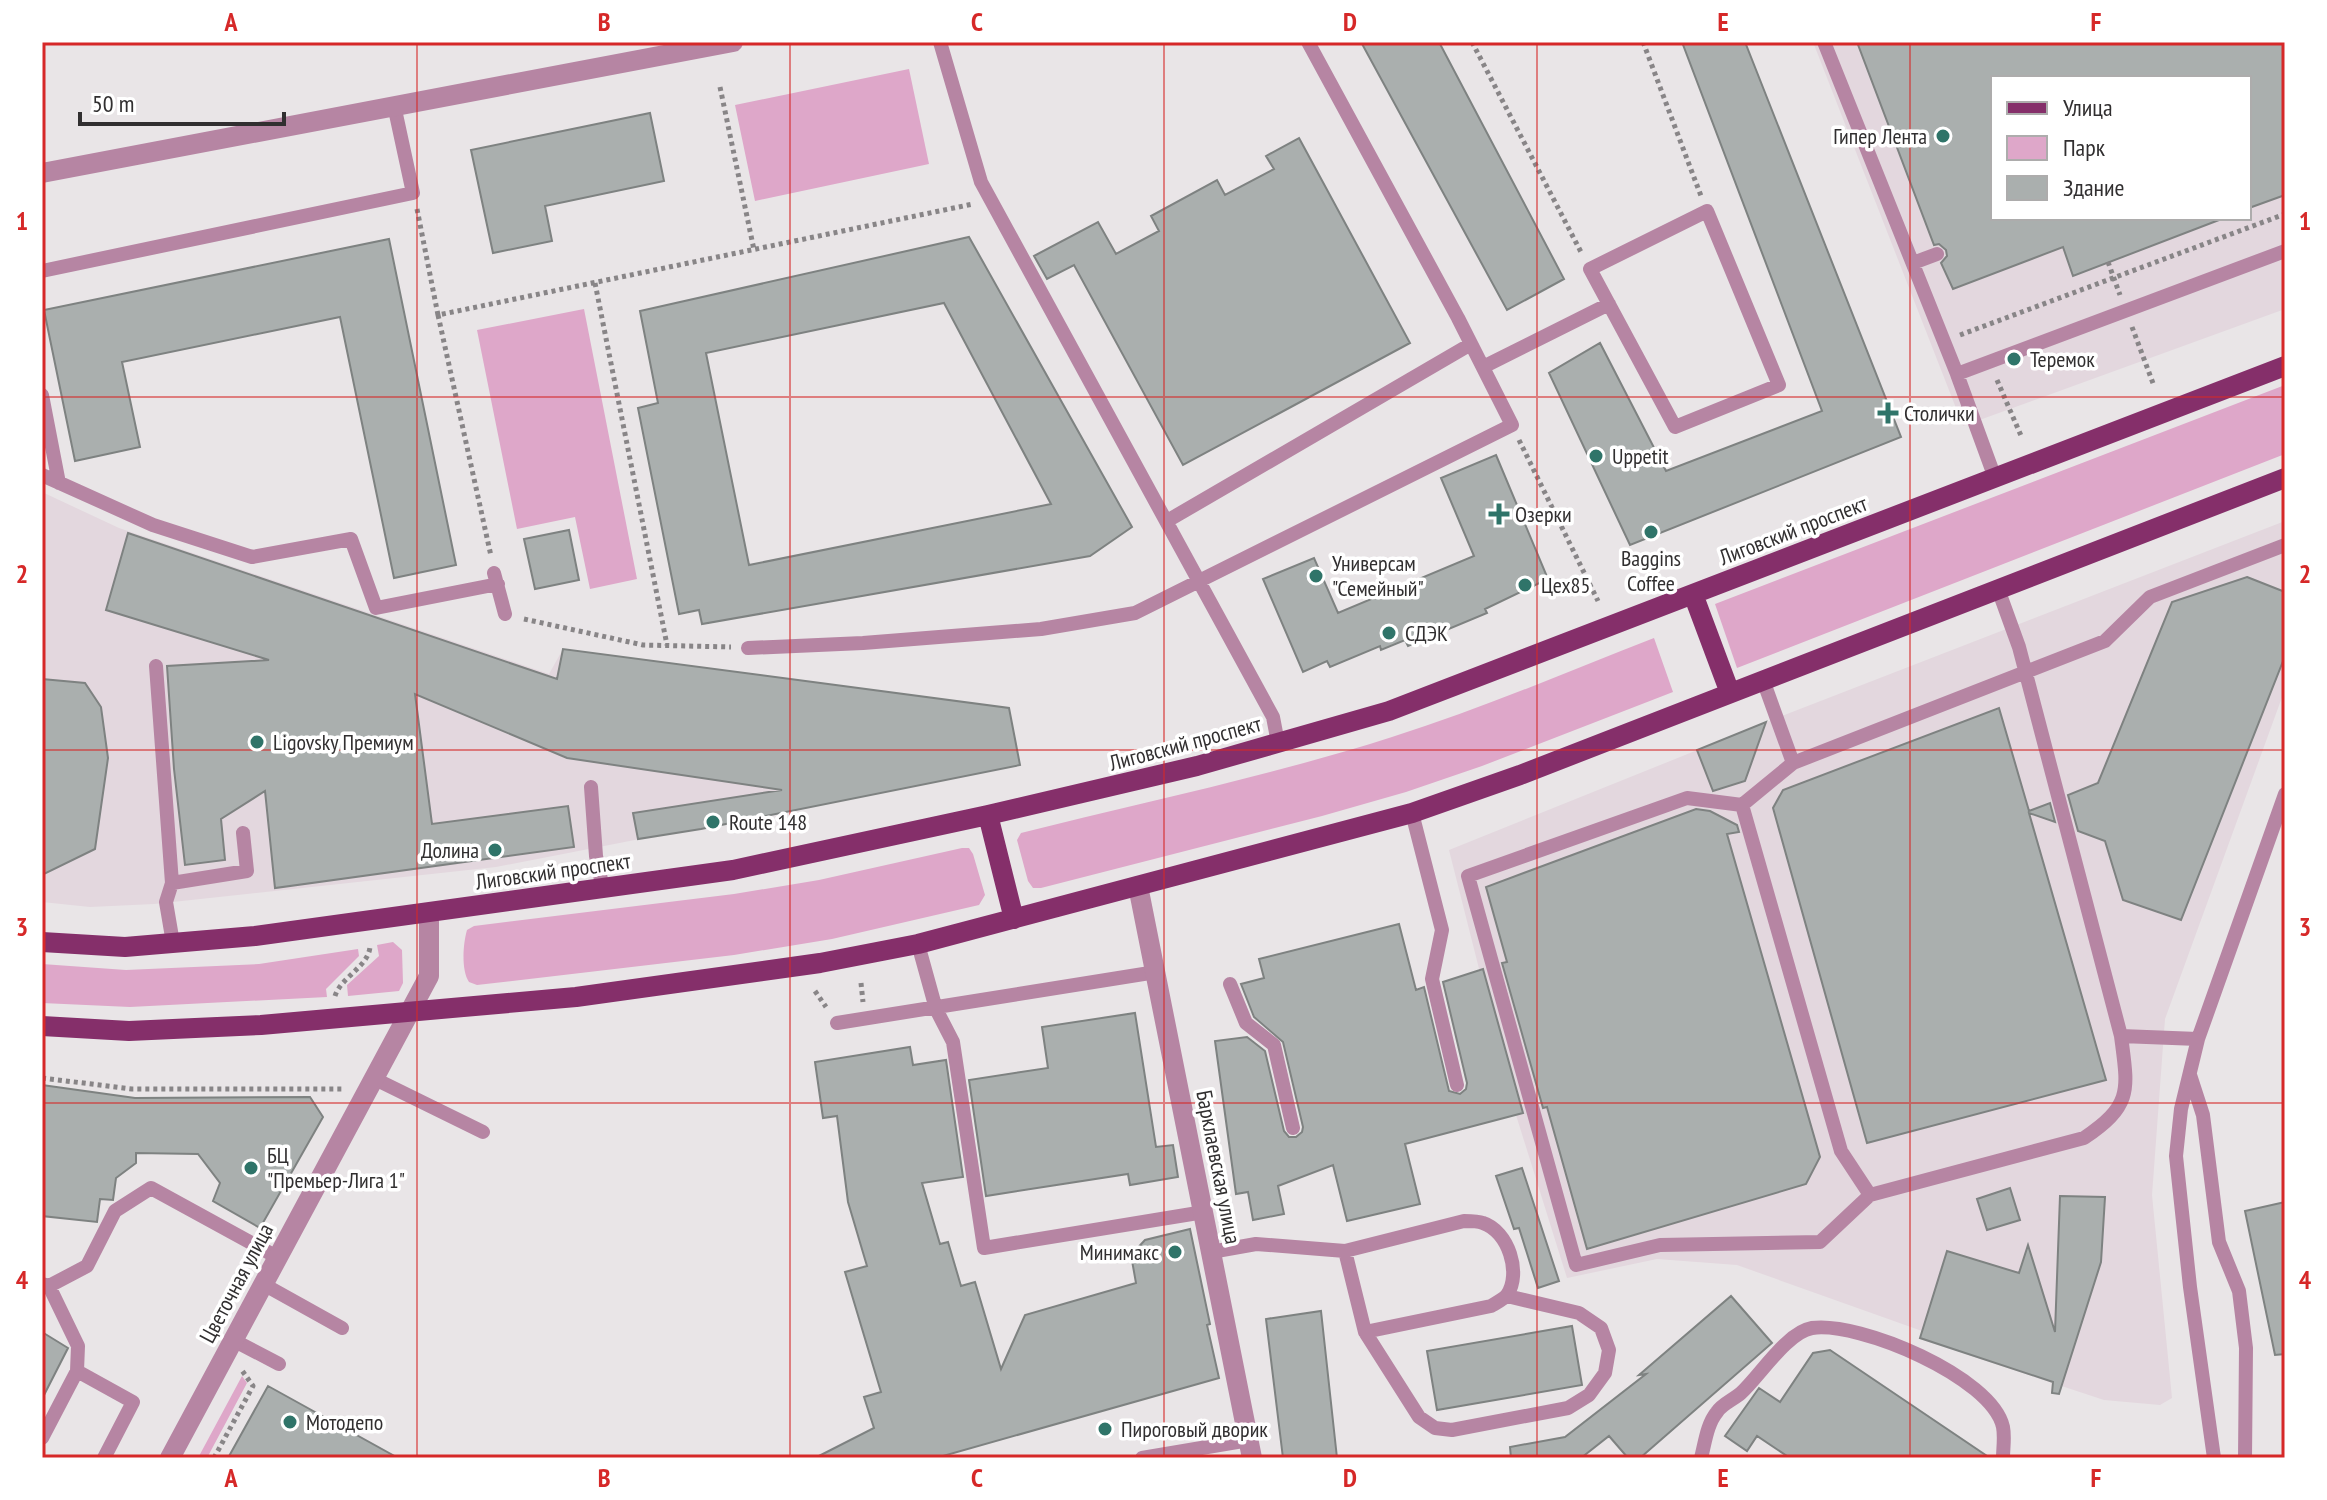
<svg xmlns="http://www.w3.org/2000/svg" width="2327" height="1500" font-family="'PT Sans Narrow',sans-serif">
  <rect width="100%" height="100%" fill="#e9e5e7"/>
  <!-- built -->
  <path fill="#e3d7de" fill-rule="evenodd" d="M1813,42H2285V309L1963,426ZM1993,78H2249V218H1993Z
    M42,492L119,528L549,674L563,649L1009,708L1020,765L496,867L154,904L90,907L42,902Z
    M2285,521V689L2165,1019L2152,1195L2172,1398L2160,1405L2104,1400L1920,1339L1922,1331L1737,1265L1657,1259L1567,1278L1516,1115L1449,850L1777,718Z"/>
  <!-- green -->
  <path fill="#dea7c9" d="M909,69L929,164L755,201L735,105Z
    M584,309L637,579L590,589L575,517L517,529L477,330Z
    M2285,385V454L1737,668L1715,604Z
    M1654,638L1673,692L1482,766L1406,792L1322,816L1041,888H1033L1028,881L1017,840L1021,833C1145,802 1270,776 1392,737C1481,709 1567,672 1654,638Z
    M962,848H969L973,854L985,895L979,905L832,939L734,955L477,985L469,982C461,970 463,944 467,930L474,926L734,894L819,880Z
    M393,942L402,950L403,983L399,991L348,996L347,985L379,956L377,945Z
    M358,949L359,956L326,989L327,997L130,1007L42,1003V964L126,970L259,964Z
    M242,1376L247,1383L207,1458H198Z"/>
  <!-- building -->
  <path fill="#aaafae" stroke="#7e8281" stroke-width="2" fill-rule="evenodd" d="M1361,42H1439L1564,279L1507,310Z
    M1682,42H1745L1901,437L1630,545L1549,373L1600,343L1666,471L1822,411Z
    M1857,42H2285V195L2249,208V78H1993V218L2219,220L2073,276L2063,247L1953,289L1941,263L1947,256L1946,250L1939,244L1934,245Z
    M650,113L664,181L545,206L552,241L493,253L471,150Z
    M1299,138L1410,343L1183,465L1074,265L1047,279L1034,256L1098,222L1116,254L1159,231L1151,216L1217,180L1225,195L1274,169L1266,156Z
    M969,237L1132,527L1090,556L702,624L699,610L679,614L638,408L658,403L640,311ZM944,303L1051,504L749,565L706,353Z
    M389,239L456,565L394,578L340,317L122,362L140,447L75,461L44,310Z
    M1496,455L1548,579L1485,609L1487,613L1408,646L1405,640L1381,650L1380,646L1330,667L1327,661L1303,672L1263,579L1314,558L1338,613L1474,556L1441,478Z
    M569,530L579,580L535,589L524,539Z
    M128,533L557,679L563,649L1009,708L1020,765L701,829L638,839L633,813L782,790L567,758L415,694L432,824L568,806L574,847L275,888L265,791L221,819L225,860L185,865L174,769L167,666L269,660L106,610Z
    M2247,577L2285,592V656L2181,920L2123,900L2105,841L2078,831L2068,795L2098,783L2172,602Z
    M42,679L85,683L101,707L108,758L95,849L42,875Z
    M1999,708L2029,811L2050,803L2055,822L2029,813L2106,1080L1867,1143L1773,808L1783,790Z
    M1766,722L1745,781L1713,791L1697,750Z
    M1696,809L1710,811L1737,825L1739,832L1727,834L1820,1157L1806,1184L1587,1249L1547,1107L1543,1108L1502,963L1507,962L1486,887Z
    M1399,924L1416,990L1424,987L1449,1091L1460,1094L1466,1089L1467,1083L1443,982L1483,969L1523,1113L1405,1144L1420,1204L1347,1221L1333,1165L1278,1186L1284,1214L1253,1220L1248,1192L1236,1194L1215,1041L1247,1037L1265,1051L1284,1131L1289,1137H1296L1302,1132L1303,1127L1283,1042L1254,1017L1241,984L1264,978L1259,959Z
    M1135,1013L1156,1147L1173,1145L1178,1177L1130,1185L1128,1174L986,1196L969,1080L1048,1068L1042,1027Z
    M910,1047L913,1065L946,1060L963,1177L922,1183L940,1244L948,1242L961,1286L975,1282L1001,1369L1025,1315L1136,1283L1131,1255L1145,1240L1190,1229L1210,1324L1207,1325L1219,1378L936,1458H815L874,1428L864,1397L881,1392L845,1272L867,1266L848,1202L837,1116L823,1118L815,1062Z
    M42,1085L135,1098L310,1097L323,1117L260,1228L213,1201L220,1183L198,1154L136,1153V1163L116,1178L113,1200L100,1199L97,1222L42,1216Z
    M1522,1168L1559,1281L1538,1288L1519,1228L1514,1229L1496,1176Z
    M2010,1188L2020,1220L1987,1230L1977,1199Z
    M2060,1196L2105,1197L2101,1262L2059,1394L2052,1393L2053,1382L1920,1338L1947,1251L2019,1273L2028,1245L2055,1332Z
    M2285,1202V1354L2275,1355L2245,1211Z
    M1731,1296L1772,1343L1640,1458H1628L1609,1436L1581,1458H1511L1510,1447L1565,1437L1646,1374L1639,1375Z
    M1321,1311L1337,1458H1283L1266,1319Z
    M1572,1326L1582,1385L1437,1410L1427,1351Z
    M42,1332L68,1348L42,1399Z
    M1830,1350L1990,1458H1790L1757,1436L1747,1451L1725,1436L1759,1388L1780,1402L1813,1353Z
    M268,1386L398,1458H228Z"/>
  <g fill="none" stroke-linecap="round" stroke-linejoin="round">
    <!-- path -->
    <path stroke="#888587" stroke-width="5" stroke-dasharray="4 4" stroke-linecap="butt" d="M1472,42L1582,254
      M1643,42L1701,196
      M720,87L754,250
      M417,209L438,315L973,204
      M2108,262L2120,295
      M595,283L667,645
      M438,315L491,556
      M2132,327L2154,386
      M1960,335L2285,214
      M1997,380L2022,438
      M1519,440L1598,601
      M524,619L643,645L731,647
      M861,983L863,1002
      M815,991L826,1007
      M335,996C341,977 368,967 370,947
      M42,1078L132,1089H343
      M214,1458L253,1386L241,1369"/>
    <!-- lane -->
    <path stroke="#b685a3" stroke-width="14" d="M940,42L981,182L1273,717L1278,743
      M1824,42L1957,374L1995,478
      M1707,211L1779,385L1675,427L1590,269Z
      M1913,263L1937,254
      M42,271L413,193L394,105
      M1483,367L1609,304
      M1957,374L2285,251
      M42,395L59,483
      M42,475L153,525L252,557L351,539L376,608L498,584
      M1167,521L1471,344
      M494,573L505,614
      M748,648L863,643L1041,629L1135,613L1512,425L1458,318L1308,42
      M156,666L172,883L166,902L173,943
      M1763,680L1793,763L2105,641L2150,597L2285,545
      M1793,763L1742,805L1841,1151L1870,1195
      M591,787L596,856L603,889
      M1742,805L1687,798L1468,876L1576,1265L1660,1245L1820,1242L1870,1195L2084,1138C2133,1105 2128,1090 2121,1036L2019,647L1998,589
      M1412,813L1442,930L1432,979L1457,1085
      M172,883L247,871L243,833
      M918,944L936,1009L953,1042L984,1248L1204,1212
      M1230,984L1246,1023L1274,1045L1293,1128
      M837,1023L1156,972
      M2121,1036L2198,1039
      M2190,1075L2203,1115L2219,1242L2239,1291L2246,1348L2245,1458
      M375,1079L483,1132
      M1345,1251L1365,1332L1419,1417L1435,1428L1452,1430L1568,1408L1589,1395L1605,1373L1609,1350L1601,1328L1579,1313L1507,1296
      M1211,1252L1256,1244L1345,1251L1464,1221C1469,1221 1478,1221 1483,1223C1508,1231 1522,1273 1507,1295C1504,1299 1496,1303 1491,1306L1365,1332
      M42,1284L49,1286L87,1266L115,1211L151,1188L277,1257
      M263,1284L342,1328
      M49,1286L78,1346L77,1371L133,1402L104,1458
      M233,1340L279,1364
      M42,1438L77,1371
      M1142,1458L1249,1440
      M1701,1458C1705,1443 1707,1424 1717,1412C1722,1404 1733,1400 1741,1393C1759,1377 1787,1332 1812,1328C1859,1321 1992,1377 2003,1427C2005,1437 2003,1449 2003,1458
      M2214,1458L2190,1287L2176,1156L2181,1109L2198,1039L2285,794"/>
    <!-- street -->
    <path stroke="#b685a3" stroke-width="20" d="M42,173L733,42
      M1138,886L1252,1458
      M170,1458L429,976V913"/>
    <!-- primary -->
    <path stroke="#852f6a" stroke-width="20" d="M1693,594L1730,693
      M988,815L1014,919
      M42,942L125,947L255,936L733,870L988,815L1197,766L1389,711L2285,366
      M42,1026L129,1031L261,1025L576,997L820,963L918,944L1412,813L1520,775L2285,478"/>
  </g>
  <!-- grid -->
  <path fill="none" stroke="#d62828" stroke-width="2" stroke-opacity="0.55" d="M417,42V1458M790,42V1458M1164,42V1458M1537,42V1458M1910,42V1458M42,397H2285M42,750H2285M42,1103H2285"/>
  <!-- markers -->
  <g fill="#2f7469" stroke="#fff" stroke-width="3">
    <circle cx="1943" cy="136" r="8"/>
    <circle cx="2014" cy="359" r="8"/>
    <path d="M1884 401h8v8h8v8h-8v8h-8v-8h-8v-8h8z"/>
    <circle cx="1596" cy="456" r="8"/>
    <path d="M1495 502h8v8h8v8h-8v8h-8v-8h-8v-8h8z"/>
    <circle cx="1651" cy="532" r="8"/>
    <circle cx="1316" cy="576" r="8"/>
    <circle cx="1525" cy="585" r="8"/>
    <circle cx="1389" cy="633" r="8"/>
    <circle cx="257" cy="742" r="8"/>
    <circle cx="713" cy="822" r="8"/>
    <circle cx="495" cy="850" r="8"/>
    <circle cx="251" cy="1168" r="8"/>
    <circle cx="1175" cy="1252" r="8"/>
    <circle cx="290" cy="1422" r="8"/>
    <circle cx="1105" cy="1429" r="8"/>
  </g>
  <g text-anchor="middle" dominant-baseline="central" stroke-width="7" stroke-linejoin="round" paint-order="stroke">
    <!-- poi labels -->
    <g font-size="22" fill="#312f30" stroke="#fff" text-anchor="start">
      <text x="1927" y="136" text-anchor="end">Гипер Лента</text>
      <text x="2030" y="359">Теремок</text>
      <text x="1904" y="413">Столички</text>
      <text x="1612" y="456">Uppetit</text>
      <text x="1515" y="514">Озерки</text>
      <text x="1651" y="558" text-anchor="middle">Baggins<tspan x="1651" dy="25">Coffee</tspan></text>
      <text x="1332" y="563">Универсам<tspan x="1332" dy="25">"Семейный"</tspan></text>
      <text x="1541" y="585">Цех85</text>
      <text x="1405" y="633">СДЭК</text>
      <text x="273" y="742">Ligovsky Премиум</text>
      <text x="729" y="822">Route 148</text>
      <text x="479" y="850" text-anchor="end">Долина</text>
      <text x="267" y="1155">БЦ<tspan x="267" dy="25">"Премьер-Лига 1"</tspan></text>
      <text x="1159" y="1252" text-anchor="end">Минимакс</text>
      <text x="306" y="1422">Мотодепо</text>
      <text x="1121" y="1429">Пироговый дворик</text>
    </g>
    <!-- street labels -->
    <g font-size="22" fill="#312f30" stroke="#fff">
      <text transform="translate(1793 530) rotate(-21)">Лиговский проспект</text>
      <text transform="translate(1185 743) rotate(-15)">Лиговский проспект</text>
      <text transform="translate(553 871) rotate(-8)">Лиговский проспект</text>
      <text transform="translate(1219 1167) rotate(79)">Барклаевская улица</text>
      <text transform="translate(236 1283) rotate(-62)">Цветочная улица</text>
    </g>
  </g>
  <!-- border -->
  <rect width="2327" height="1500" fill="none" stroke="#ffffff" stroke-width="88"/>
  <!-- legend -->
  <rect x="1991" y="76" width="260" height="144" fill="#ffffff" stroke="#adacac" stroke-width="2"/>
  <rect x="2007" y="102" width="40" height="12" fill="#852f6a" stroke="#adacac" stroke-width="2"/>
  <text x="2063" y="116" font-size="24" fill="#312f30">Улица</text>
  <rect x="2007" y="136" width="40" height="24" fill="#dea7c9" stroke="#adacac" stroke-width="2"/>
  <text x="2063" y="156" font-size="24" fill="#312f30">Парк</text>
  <rect x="2007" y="176" width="40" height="24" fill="#aaafae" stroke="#adacac" stroke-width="2"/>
  <text x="2063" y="196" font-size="24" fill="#312f30">Здание</text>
  <!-- scale -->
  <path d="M80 112v12h204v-12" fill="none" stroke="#312f30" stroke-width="4"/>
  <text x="92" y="112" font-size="24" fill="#312f30" stroke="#ffffff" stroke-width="6" paint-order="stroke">50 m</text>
  <rect x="44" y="44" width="2239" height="1412" fill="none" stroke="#d62828" stroke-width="3"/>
  <g font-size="26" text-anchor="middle" font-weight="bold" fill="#d62828">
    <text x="231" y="31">A</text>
    <text x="604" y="31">B</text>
    <text x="977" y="31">C</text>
    <text x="1350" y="31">D</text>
    <text x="1723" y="31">E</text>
    <text x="2096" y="31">F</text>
    <text x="22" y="230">1</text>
    <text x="2305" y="230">1</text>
    <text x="22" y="583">2</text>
    <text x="2305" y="583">2</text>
    <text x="22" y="936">3</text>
    <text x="2305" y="936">3</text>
    <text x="22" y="1289">4</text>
    <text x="2305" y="1289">4</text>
    <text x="231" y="1487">A</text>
    <text x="604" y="1487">B</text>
    <text x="977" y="1487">C</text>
    <text x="1350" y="1487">D</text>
    <text x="1723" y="1487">E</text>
    <text x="2096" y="1487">F</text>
  </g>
</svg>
